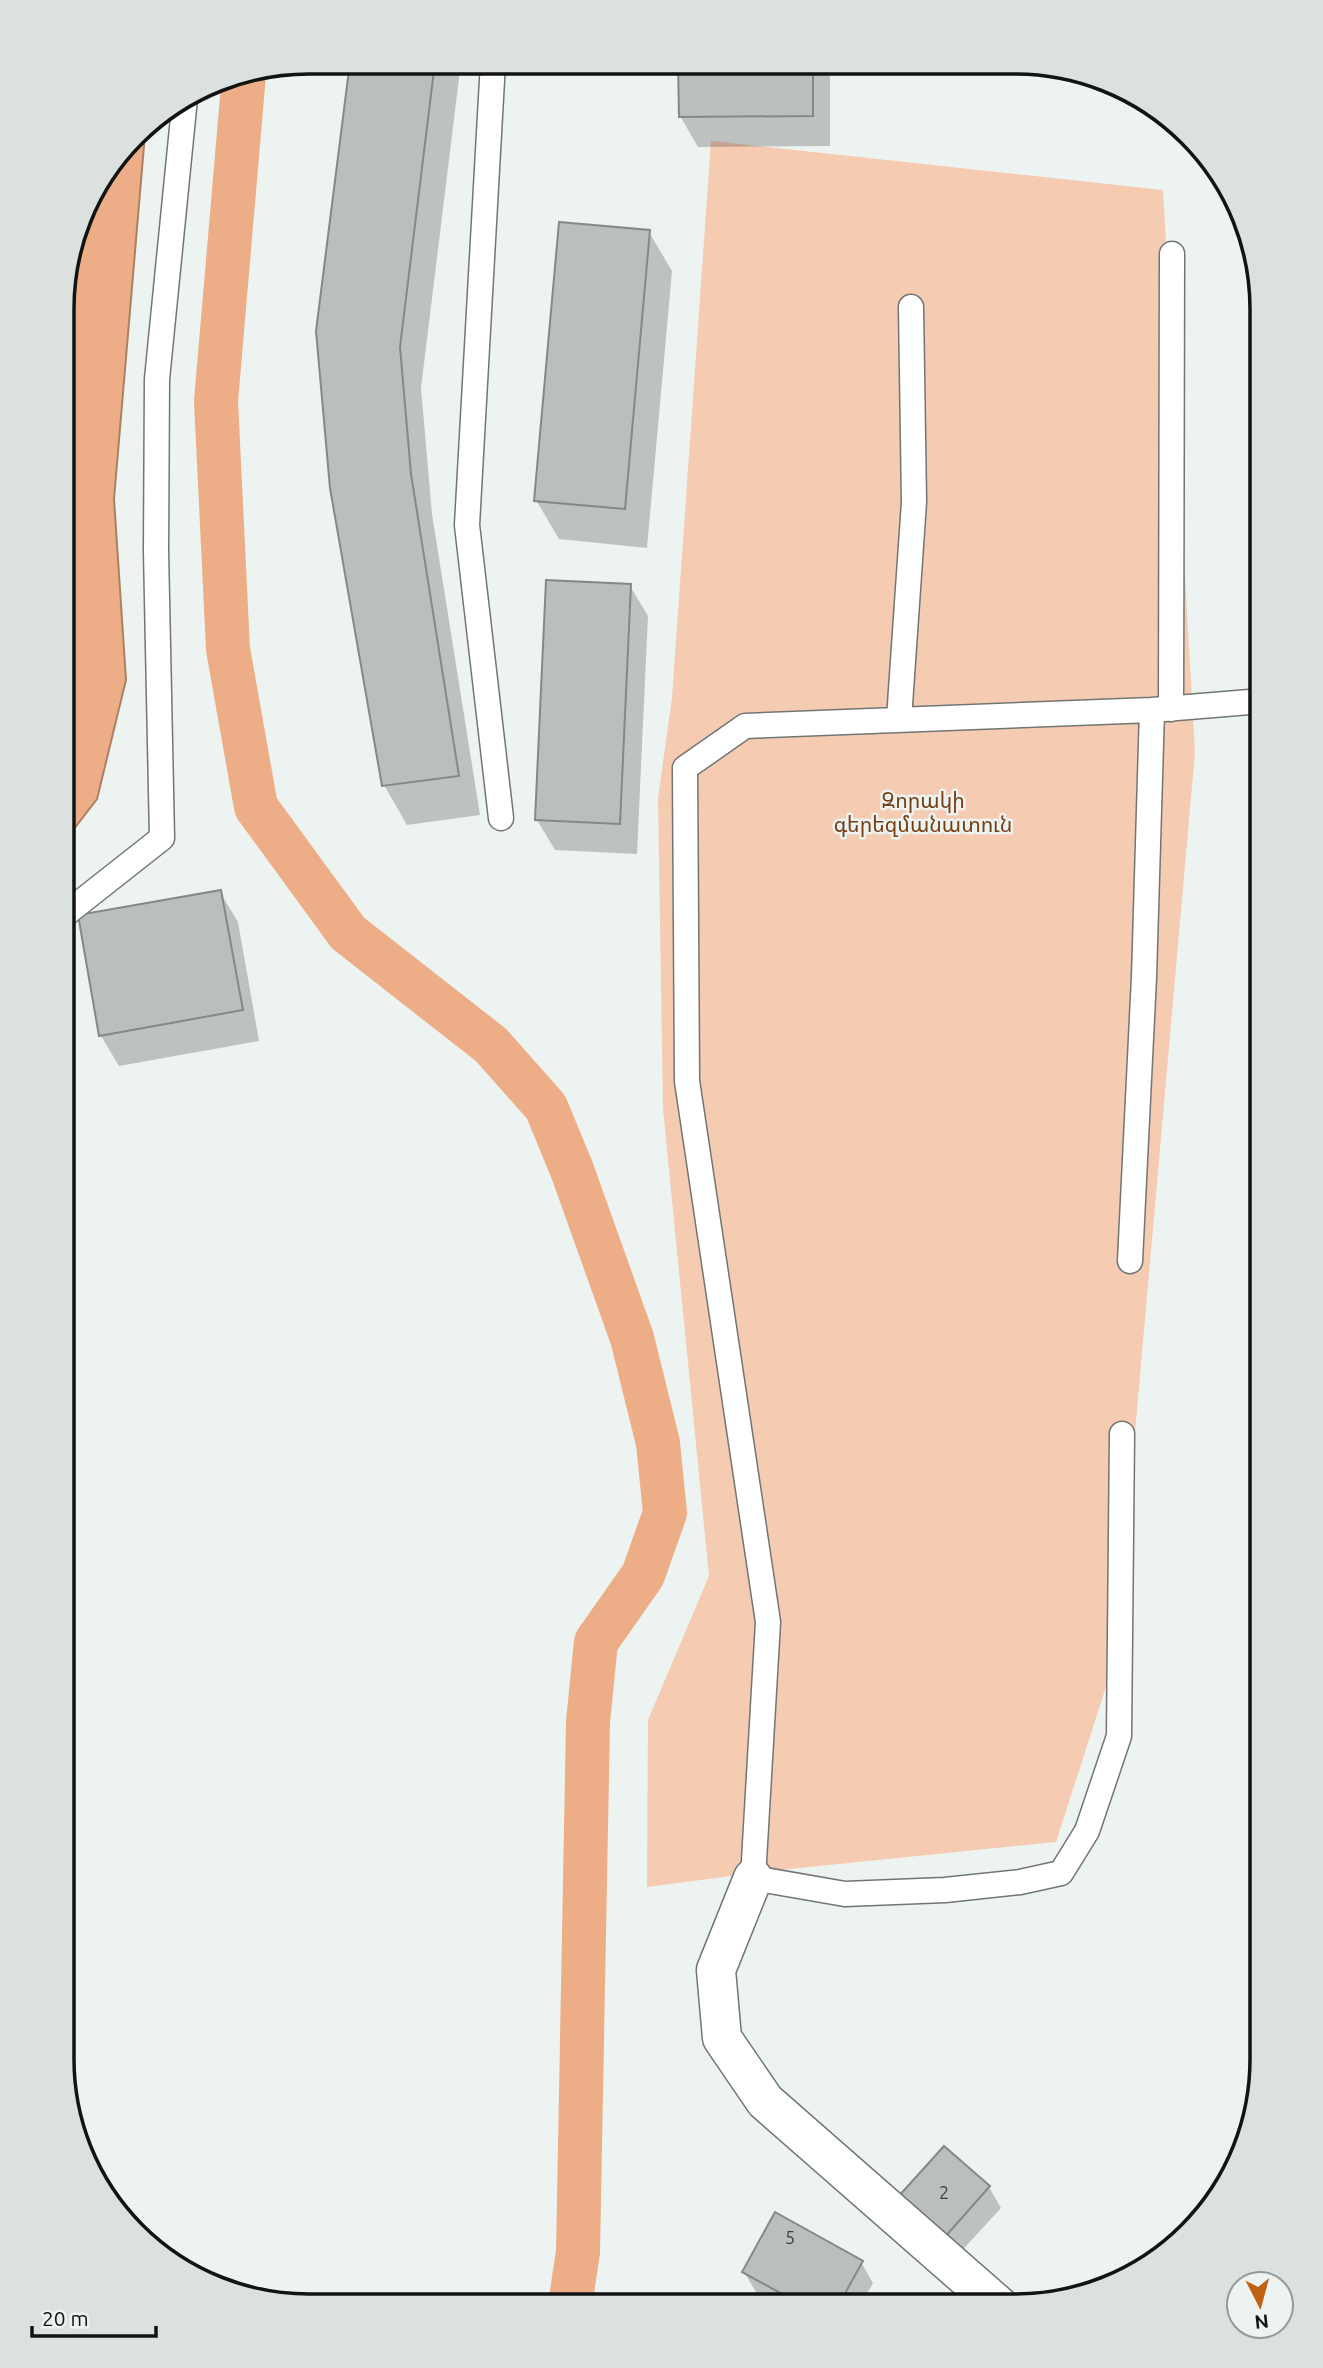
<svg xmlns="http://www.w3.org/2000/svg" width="1323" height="2368" font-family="Ubuntu,'Noto Sans Armenian',sans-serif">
  <rect width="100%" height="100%" fill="#edf3f1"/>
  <!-- green -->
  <path fill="#f5cbb2" d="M711,141L1163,190L1195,752L1115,1659L1056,1842L770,1871L647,1887L648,1720L709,1576L663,1109L658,798L672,698Z"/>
  <!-- water -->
  <path fill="#edae87" stroke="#ab8064" stroke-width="2" d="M146,122L114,499L126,680L97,799L63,843V277L87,199Z"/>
  <!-- shadow -->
  <path fill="#0003" d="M353,62H461L421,388L432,514L480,815L407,825L384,785L318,331Z
    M680,64H824L830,74V146L698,147L680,116Z
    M649,232L672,271L647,548L559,539L536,500Z
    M630,586L648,616L637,854L555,850L537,820Z
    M220,892L238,922L259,1041L119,1066L101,1036Z
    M944,2148L989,2187L1001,2208L956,2257L912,2218Z
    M861,2262L873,2283L860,2306H781L756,2292L744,2272Z
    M914,2301L922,2306H911Z"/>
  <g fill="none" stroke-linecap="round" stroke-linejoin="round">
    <!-- canal -->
    <path stroke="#edae87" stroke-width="44" d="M244,74L216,401L228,649L256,807L348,933L491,1045L546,1107L572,1170L632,1338L658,1443L665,1513L643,1575L596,1642L588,1722L578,2252L570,2305"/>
  </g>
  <!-- building -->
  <path fill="#babfbe" stroke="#848988" stroke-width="2" d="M350,62H435L400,347L411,474L459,776L382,786L330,488L316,331Z
    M678,64H813V116L679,117Z
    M559,222L650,230L625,509L534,501Z
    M546,580L631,584L620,824L535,820Z
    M221,890L243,1010L99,1036L78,915Z
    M944,2146L990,2186L944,2238L898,2197Z
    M775,2212L863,2261L838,2306H804L742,2272Z"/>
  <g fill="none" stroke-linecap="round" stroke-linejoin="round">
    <defs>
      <path id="lane" d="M493,62L467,525L501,818
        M1171,709L1172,254
        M899,719L914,502L911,307
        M63,916L162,838L156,551L157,379L185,98
        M1130,1261L1144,977L1152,710
        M1122,1434L1119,1736L1087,1831L1061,1873L1020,1882L945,1890L845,1894L753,1878L768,1622L687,1081L685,768L745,726L1152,710L1262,701"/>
      <path id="street" d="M753,1878L716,1970L722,2038L765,2101L1000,2307"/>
    </defs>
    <!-- lane casing -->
    <use href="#lane" stroke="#717675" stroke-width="27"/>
    <!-- street casing -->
    <use href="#street" stroke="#717675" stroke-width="41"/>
    <!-- lane -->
    <use href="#lane" stroke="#fff" stroke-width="24"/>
    <!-- street -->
    <use href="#street" stroke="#fff" stroke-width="38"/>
  </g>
  <g text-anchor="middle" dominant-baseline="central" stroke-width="5" stroke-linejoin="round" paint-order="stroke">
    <!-- number labels -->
    <g font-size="18" fill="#3c3f3e">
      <text x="944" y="2192">2</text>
      <text x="790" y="2237">5</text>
    </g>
    <!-- park labels -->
    <g font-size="21" fill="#793f14" stroke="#edf3f1">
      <text x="923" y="800">Զորակի<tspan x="923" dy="24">գերեզմանատուն</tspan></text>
    </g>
  </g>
  <!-- crop -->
  <path d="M0 0H1323V2368H0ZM309 74H1015A235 235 0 0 1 1250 309V2059A235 235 0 0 1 1015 2294H309A235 235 0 0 1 74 2059V309A235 235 0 0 1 309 74Z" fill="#dbe1df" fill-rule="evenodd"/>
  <path fill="none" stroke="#121413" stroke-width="3.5" d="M309 74H1015A235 235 0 0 1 1250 309V2059A235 235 0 0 1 1015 2294H309A235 235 0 0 1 74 2059V309A235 235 0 0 1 309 74Z"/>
  <!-- north arrow -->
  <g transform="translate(1260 2305) rotate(174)"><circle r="33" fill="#edf3f1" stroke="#959a98" stroke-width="2"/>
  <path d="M0-5L12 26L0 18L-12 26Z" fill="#bf6214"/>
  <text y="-10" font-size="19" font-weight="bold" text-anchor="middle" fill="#121413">N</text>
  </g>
  <!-- scale -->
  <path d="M32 2326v10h124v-10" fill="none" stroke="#121413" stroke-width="3.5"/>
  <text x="42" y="2326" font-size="21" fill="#121413" stroke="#edf3f1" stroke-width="5" paint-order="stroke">20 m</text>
</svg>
